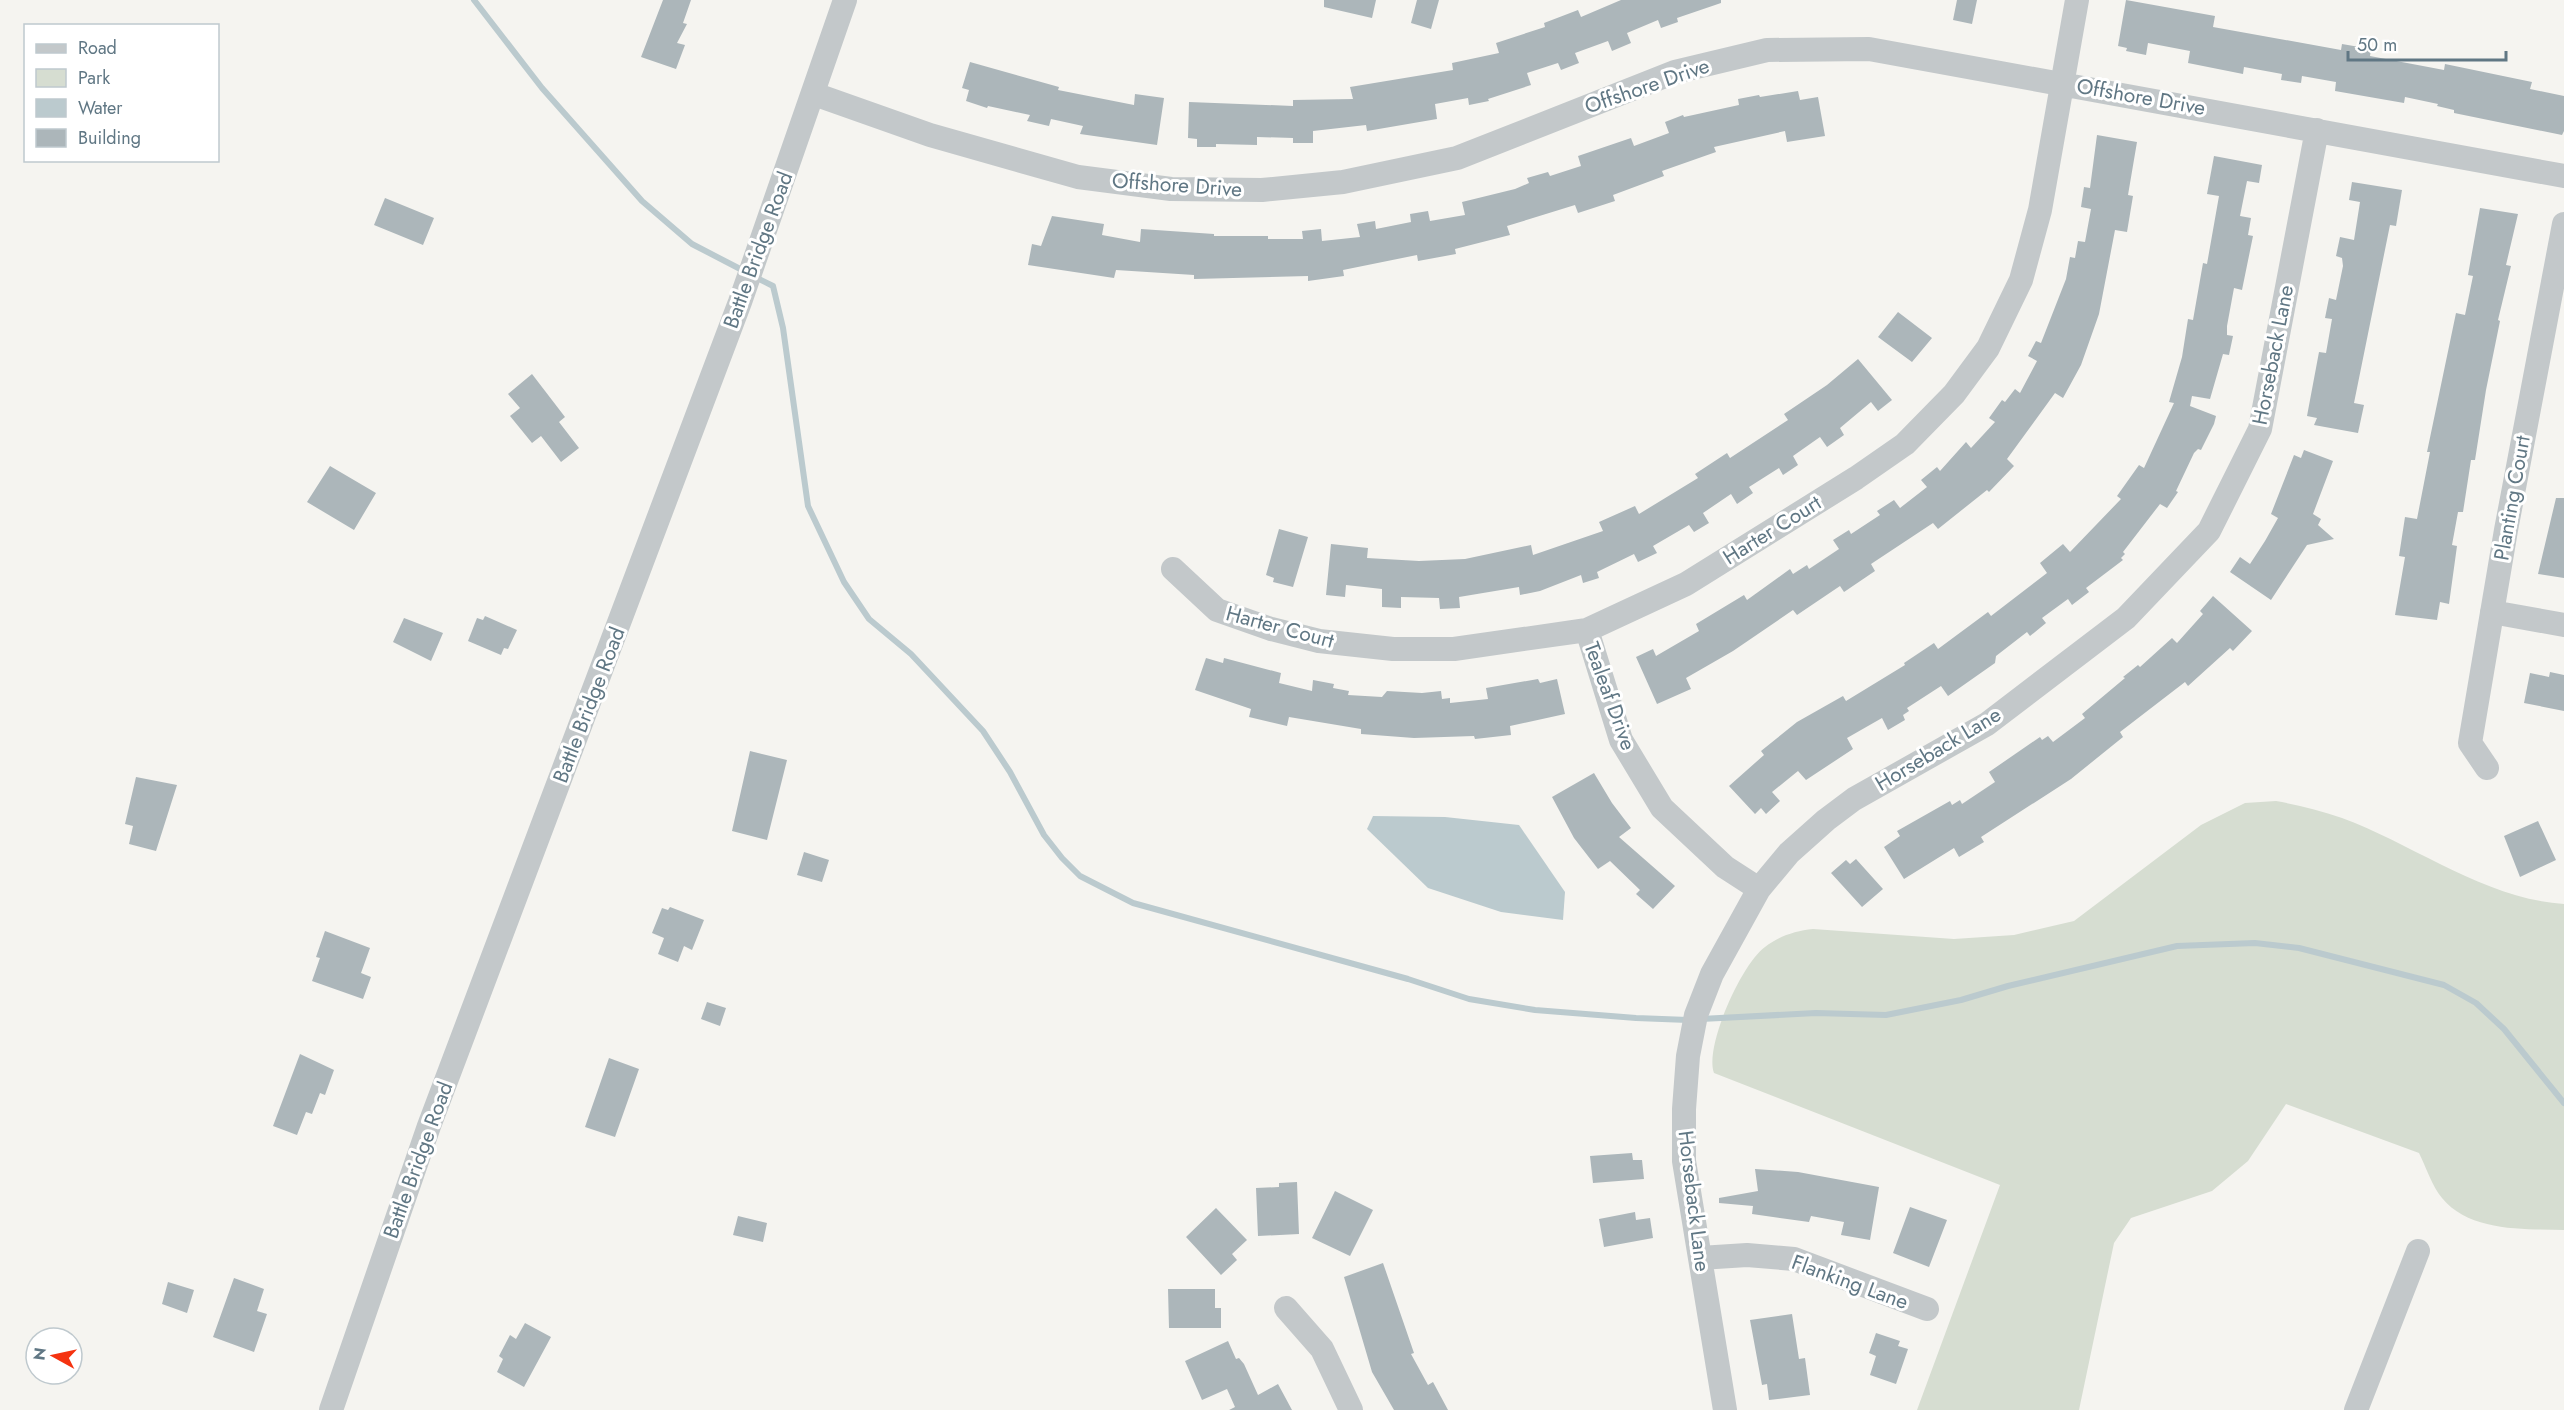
<svg xmlns="http://www.w3.org/2000/svg" width="2564" height="1410" font-family="Jost,sans-serif">
  <rect width="100%" height="100%" fill="#f5f4f0"/>
  <!-- green -->
  <path fill="#d6ddd1" d="M2276,801C2298,805 2320,810 2342,818C2415,845 2485,899 2564,904V1230C2524,1229 2470,1232 2442,1198C2432,1186 2426,1167 2419,1153L2286,1104L2248,1161L2212,1191L2131,1218L2114,1243L2079,1410H1917L2000,1185L1714,1073C1704,1047 1742,963 1765,947C1779,936 1795,931 1813,929L1954,939L2014,935L2074,921L2201,825L2245,803Z"/>
  <!-- water -->
  <path fill="#bbcace" d="M1373,816L1445,817L1519,825L1565,892L1563,920L1501,912L1428,888L1367,829Z"/>
  <g fill="none" stroke-linecap="round" stroke-linejoin="round">
    <!-- stream -->
    <path stroke="#bbcace" stroke-width="6" d="M474,0L542,88L642,201L692,244L746,272
      M755,277L773,286L783,328L808,506L844,582L869,619L911,654L983,731L1010,772L1044,835L1062,858L1080,876L1133,903L1408,979L1469,999L1535,1010L1636,1018L1688,1020
      M1701,1019L1816,1013L1886,1015L1961,1000L2008,986L2177,946L2255,943L2299,948L2444,985L2476,1003L2504,1029L2564,1103"/>
  </g>
  <!-- building -->
  <path fill="#acb6ba" d="M663,0H691L683,23L687,24L677,43L685,45L676,69L641,57Z
    M1324,0H1376L1372,18L1324,7Z
    M1417,0H1439L1431,29L1411,23Z
    M1621,0H1721V3L1677,18L1678,22L1661,28L1658,20L1627,33L1631,43L1612,51L1608,41L1575,53L1579,63L1561,70L1558,63L1527,73L1531,85L1488,99L1489,101L1469,105L1468,98L1435,104L1437,119L1367,131L1366,125L1313,131V143H1293V138L1257,137V145L1216,144V147H1197V139L1188,138L1189,102L1293,106V100L1353,99L1350,87L1453,70L1452,63L1499,53L1496,43L1545,27L1544,23L1578,10L1581,17Z
    M1957,0H1977L1972,24L1953,20Z
    M2126,0L2215,16L2213,27L2341,50L2342,44L2371,49L2370,56L2444,70L2445,64L2532,82L2530,89L2564,96V131L2562,135L2454,113V110L2437,106L2438,104L2405,97L2404,103L2335,91L2336,82L2302,76L2301,83L2281,80L2282,74L2244,67L2243,74L2188,63L2190,51L2148,43L2146,55L2126,51L2127,48L2118,46Z
    M970,62L1059,87L1058,90L1134,105L1135,94L1164,98L1157,145L1080,134L1083,126L1051,119L1049,126L1027,121L1030,115L988,106L987,108L966,101L969,90L962,88Z
    M1798,91L1800,100L1818,97L1825,136L1787,142L1785,131L1714,147L1716,152L1662,171L1664,176L1613,195L1615,201L1578,213L1575,205L1507,226L1510,235L1455,249L1456,254L1418,261L1417,255L1343,270L1344,276L1308,281V276L1194,279V275L1116,270L1114,278L1028,265L1032,244L1041,246L1052,216L1104,224L1102,235L1140,242L1141,229L1214,234V236H1268V239H1303L1302,231L1321,229L1322,241L1360,237L1357,224L1375,221L1376,229L1411,222L1410,214L1428,211L1430,221L1465,215L1462,202L1515,189L1529,183L1527,178L1548,172L1550,176L1581,166L1578,156L1631,138L1634,146L1669,133L1665,122L1683,115L1684,117L1739,105L1738,99L1759,95L1760,97Z
    M2097,135L2137,142L2128,195L2133,196L2127,232L2115,230L2099,314L2081,365L2063,398L2055,393L2007,459L2014,466L1989,492L1987,490L1938,529L1933,523L1871,564L1875,571L1847,590L1844,592L1840,586L1797,615L1793,610L1733,651L1686,678L1691,689L1657,704L1636,657L1653,649L1656,656L1699,631L1696,624L1744,595L1747,600L1790,569L1793,574L1807,565L1809,569L1839,549L1833,540L1849,530L1851,534L1880,515L1877,511L1894,500L1900,508L1927,487L1921,480L1937,467L1940,471L1966,442L1971,448L1995,422L1989,418L2002,400L2005,402L2015,389L2020,393L2037,361L2028,356L2036,341L2041,343L2066,279L2070,257L2075,258L2078,241L2085,242L2091,209L2081,207L2084,187L2090,188Z
    M2214,156L2262,165L2259,183L2247,181L2240,216L2251,218L2248,235L2253,236L2242,290L2234,288L2227,326V335L2233,336L2229,355L2223,354L2210,399L2192,396L2190,406L2216,416L2214,424L2201,450L2198,449L2194,453L2176,491L2178,492L2167,508L2160,504L2123,552L2125,554L2121,558L2123,560L2086,588L2089,592L2072,605L2068,599L2042,618L2046,623L2030,636L2027,632L1996,656L1995,663L1948,696L1941,686L1907,708L1909,711L1903,715L1905,720L1888,730L1882,718L1847,738L1853,749L1806,780L1798,771L1772,792L1780,801L1766,814L1761,808L1755,814L1729,786L1764,755L1761,751L1797,722L1843,696L1846,701L1905,665L1904,663L1934,643L1938,649L1988,612L1991,616L2047,573L2040,563L2063,544L2070,552L2121,499L2117,496L2139,465L2144,468L2174,403L2169,402L2182,357L2188,319L2193,320L2203,263L2207,264L2219,196L2207,194Z
    M2352,182L2402,190L2396,226L2390,225L2354,403L2364,405L2358,433L2314,425L2317,418L2307,416L2319,352L2326,353L2332,319L2325,318L2329,298L2336,300L2343,266L2342,258L2336,256L2340,237L2354,240L2360,202L2349,200Z
    M385,198L434,218L423,245L374,225Z
    M2480,208L2518,214L2506,265L2511,266L2498,320L2500,321L2486,390L2475,460H2471L2463,512H2458L2452,545L2457,546L2449,604L2440,602L2437,620L2395,615L2405,557L2399,556L2405,517L2417,519L2430,452H2427L2456,313L2465,315L2473,276L2468,275Z
    M1898,312L1932,338L1912,362L1878,337Z
    M1858,359L1892,400L1878,411L1871,402L1840,428L1844,435L1827,447L1820,437L1793,456L1798,465L1783,475L1779,468L1749,487L1753,493L1737,504L1731,494L1703,513L1709,523L1694,532L1689,525L1653,546L1657,553L1638,562L1634,554L1597,572L1599,578L1583,583L1581,575L1540,591L1520,595L1519,587L1459,597L1460,608L1440,609L1439,598L1401,597V608L1382,607V589L1346,585L1345,597L1326,595L1331,544L1368,548L1367,558L1419,561L1465,559L1531,545L1533,555L1603,531L1599,522L1635,506L1639,514L1698,478L1695,474L1727,453L1730,458L1788,420L1784,414L1827,385Z
    M532,374L565,417L559,422L579,448L561,462L541,436L532,443L510,416L520,408L508,394Z
    M2304,450L2333,461L2313,514L2321,519L2318,525L2334,539L2307,545L2271,600L2230,572L2240,557L2250,564L2265,541L2278,518L2271,514L2294,455L2301,458Z
    M330,466L376,493L354,530L307,502Z
    M2556,498H2564V578L2538,574Z
    M1279,529L1308,537L1293,587L1273,582L1274,578L1266,575Z
    M2213,596L2252,631L2233,651L2230,648L2188,686L2185,682L2120,732L2123,737L2071,779L1981,837L1984,842L1959,857L1954,848L1904,879L1884,847L1900,836L1897,831L1950,801L1952,805L1960,800L1962,804L1995,782L1989,772L2040,737L2042,740L2048,736L2053,742L2085,718L2082,714L2125,678L2123,677L2138,665L2140,667L2172,638L2177,643L2203,614L2200,611Z
    M485,616L517,630L508,649L504,648L501,655L468,641L477,618L483,620Z
    M404,618L443,633L431,661L393,642Z
    M1206,658L1223,663L1224,658L1281,673L1279,683L1312,691L1313,680L1334,684L1333,688L1349,691L1348,695L1382,697L1387,691L1422,693L1441,691L1442,699L1450,698V703L1488,699L1486,688L1538,679L1540,683L1557,679L1565,714L1510,726L1511,735L1475,739L1474,736L1414,738L1361,734V729L1289,717L1287,726L1249,717L1251,709L1195,690Z
    M2550,672L2564,675V711L2524,703L2530,673L2549,677Z
    M750,751L787,760L767,840L732,831Z
    M1594,773L1612,803L1631,828L1619,837L1675,886L1653,909L1636,894L1640,890L1610,861L1598,869L1574,838L1552,797Z
    M136,777L177,785L156,851L129,844L133,826L125,824Z
    M2538,821L2556,860L2520,877L2504,836Z
    M804,852L829,860L822,882L797,875Z
    M1856,859L1883,889L1862,907L1831,873L1846,860L1850,864Z
    M670,907L704,920L692,950L684,946L678,962L658,954L664,938L652,933L662,908L668,910Z
    M325,931L370,948L361,973L371,977L363,999L312,981L320,958L316,957Z
    M707,1002L726,1008L720,1026L701,1019Z
    M300,1054L334,1070L325,1095L320,1093L312,1114L306,1112L297,1135L273,1126Z
    M609,1058L639,1069L615,1137L585,1127Z
    M1632,1153L1633,1160H1642L1644,1179L1593,1183L1590,1156Z
    M1755,1169L1798,1172L1879,1187L1870,1240L1841,1235L1844,1222L1811,1216L1809,1222L1752,1214L1753,1206L1719,1203V1198L1758,1191Z
    M1297,1182L1299,1234L1258,1236L1256,1188L1279,1187V1183Z
    M1335,1191L1373,1210L1350,1256L1312,1238Z
    M1910,1207L1947,1220L1929,1267L1893,1253Z
    M1216,1208L1247,1240L1232,1254L1237,1260L1221,1275L1186,1237Z
    M1635,1212L1636,1220L1650,1218L1653,1238L1604,1247L1599,1219Z
    M738,1216L767,1223L763,1242L733,1235Z
    M1383,1263L1414,1353L1411,1354L1428,1385L1433,1382L1448,1410H1394L1372,1372L1344,1277Z
    M234,1278L264,1289L257,1311L267,1314L254,1352L213,1337Z
    M168,1282L194,1290L187,1313L162,1304Z
    M1168,1289H1215V1308H1221V1328H1169Z
    M1792,1314L1799,1359L1805,1358L1810,1395L1769,1400L1767,1384L1762,1385L1750,1320Z
    M525,1323L551,1337L524,1387L497,1372L503,1359L499,1356L510,1335L516,1339Z
    M1876,1333L1900,1341L1898,1346L1908,1349L1896,1384L1870,1375L1876,1356L1869,1353Z
    M1228,1341L1236,1359L1239,1358L1244,1364L1258,1395L1278,1384L1292,1410H1229L1235,1407L1227,1389L1202,1400L1185,1361Z"/>
  <g fill="none" stroke-linecap="round" stroke-linejoin="round">
    <!-- minor -->
    <path stroke="#c3c8ca" stroke-width="24" d="M814,94L930,135L1078,177L1171,189L1262,190L1343,182L1457,158L1675,72L1767,50L1869,49L2564,176
      M1173,569L1217,610L1271,629L1319,641L1393,649H1454L1587,630L1686,584L1856,478L1905,444L1954,394L1988,348L2021,280L2040,210L2077,0
      M2492,612L2564,625
      M1587,630L1621,740L1662,808L1725,867L1759,889
      M2487,768L2470,743L2506,530L2564,224
      M1700,1258L1747,1255L1794,1259L1927,1309
      M1286,1308L1322,1349L1351,1410
      M331,1410L429,1126L740,302L845,0
      M1725,1410L1684,1161V1109L1688,1056L1696,1015L1712,974L1759,889L1789,853L1826,820L1854,799L1987,724L2126,618L2209,531L2260,429L2317,130
      M2356,1410L2418,1251"/>
  </g>
  <g text-anchor="middle" dominant-baseline="central" stroke-width="6" stroke-linejoin="round" paint-order="stroke">
    <!-- street labels -->
    <g font-size="21" fill="#607784" stroke="#fff">
      <text transform="translate(1647 86) rotate(-19)">Offshore Drive</text>
      <text transform="translate(2141 97) rotate(10)">Offshore Drive</text>
      <text transform="translate(1177 185) rotate(4)">Offshore Drive</text>
      <text transform="translate(758 250) rotate(-70)">Battle Bridge Road</text>
      <text transform="translate(2273 355) rotate(-79)">Horseback Lane</text>
      <text transform="translate(2512 498) rotate(-80)">Planting Court</text>
      <text transform="translate(1772 530) rotate(-32)">Harter Court</text>
      <text transform="translate(1280 627) rotate(15)">Harter Court</text>
      <text transform="translate(1610 696) rotate(70)">Tealeaf Drive</text>
      <text transform="translate(589 705) rotate(-69)">Battle Bridge Road</text>
      <text transform="translate(1938 749) rotate(-31)">Horseback Lane</text>
      <text transform="translate(418 1160) rotate(-70)">Battle Bridge Road</text>
      <text transform="translate(1694 1201) rotate(83)">Horseback Lane</text>
      <text transform="translate(1850 1282) rotate(20)">Flanking Lane</text>
    </g>
  </g>
  <!-- legend -->
  <rect x="24" y="24" width="195" height="138" fill="#ffffff" stroke="#bfc9ce" stroke-width="1.5"/>
  <rect x="36" y="44" width="30" height="9" fill="#c3c8ca" stroke="#bfc9ce" stroke-width="1.5"/>
  <text x="78" y="54" font-size="18" fill="#607784">Road</text>
  <rect x="36" y="69" width="30" height="18" fill="#d6ddd1" stroke="#bfc9ce" stroke-width="1.5"/>
  <text x="78" y="84" font-size="18" fill="#607784">Park</text>
  <rect x="36" y="99" width="30" height="18" fill="#bbcace" stroke="#bfc9ce" stroke-width="1.5"/>
  <text x="78" y="114" font-size="18" fill="#607784">Water</text>
  <rect x="36" y="129" width="30" height="18" fill="#acb6ba" stroke="#bfc9ce" stroke-width="1.5"/>
  <text x="78" y="144" font-size="18" fill="#607784">Building</text>
  <!-- north arrow -->
  <g transform="translate(54 1356) rotate(278)"><circle r="28" fill="#ffffff" stroke="#bfc9ce" stroke-width="1.5"/>
  <path d="M0-4.5L10 22L0 15L-10 22Z" fill="#f53310"/>
  <text y="-9" font-size="16" font-weight="bold" text-anchor="middle" fill="#607784">N</text>
  </g>
  <!-- scale -->
  <path d="M2348 51v9h158v-9" fill="none" stroke="#607784" stroke-width="3"/>
  <text x="2357" y="51" font-size="18" fill="#607784" stroke="#ffffff" stroke-width="4.5" paint-order="stroke">50 m</text>
</svg>
